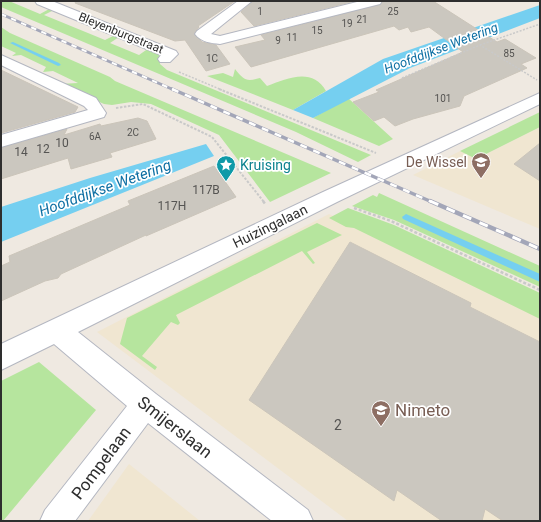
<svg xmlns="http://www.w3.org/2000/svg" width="541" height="522" font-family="Roboto,sans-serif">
  <rect width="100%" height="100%" fill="#efe9e1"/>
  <!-- education -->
  <path fill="#f0e6d1" d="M540,127V229L413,175L460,151L476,159Z
    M329,214L540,316V521H348L97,332Z
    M129,464L200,521H88Z"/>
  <!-- green -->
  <path fill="#b6e59e" d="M1,1H9L40,14L51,8L54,10L44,15L105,40L115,35L119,37L110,43L139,55L149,48L159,54L160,64L167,70L371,155L358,162L296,132L1,7Z
    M1,27L10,33L110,77L115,81L331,173L270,202L219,135L151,104L131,102L112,105L104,104L59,84L78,83L53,71L43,72L46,67L21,55L12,56L16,53L1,46Z
    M235,69C244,80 246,82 260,78L267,86C287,78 313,67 326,91L293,110L207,76L223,73L233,77Z
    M348,98L393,139L379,146L313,118Z
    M540,112V127L476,159L460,151Z
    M379,193L540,266V287L394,220L352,206L373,195L377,197Z
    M348,208L394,225L540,293V319L354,228L346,227L329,218Z
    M317,223L342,235L307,252L315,263L313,264L302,251L176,315L180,323L178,325L171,322L142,356L157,367L155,370L120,344L127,318Z
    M39,362L96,410L3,521H1V381Z"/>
  <!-- water -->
  <path fill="#75cff0" d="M540,5V18L410,68L313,118L293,110L383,59Z
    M13,42L59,63L61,65L58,66L10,43Z
    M206,144L214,156L1,242V207L90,178Z"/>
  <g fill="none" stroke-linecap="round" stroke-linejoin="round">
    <!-- stream -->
    <path fill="#75cff0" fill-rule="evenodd" d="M406,214L540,274V282L403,219L402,217Z"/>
  </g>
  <!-- building -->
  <path fill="#cbc7bf" stroke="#cbc5ba" d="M76,1H235L198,26L199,27L194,34L202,42L216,45L230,64L206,71L185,40L175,41L75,3Z
    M253,1H355L254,26L241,12Z
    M383,1H433L497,42L505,39L536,58L521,64L527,68L464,96L460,106L413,119L395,126L384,117L374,121L353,102L379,92L376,90L463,52L429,27L411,32L408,27L399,30L394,26L251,67L235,47L265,40L261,35L380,5Z
    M1,70L78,107L75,112L1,133Z
    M138,118L147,121L156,139L110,153L112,157L71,169L68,158L1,179V148L67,129L64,135L100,124L101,126Z
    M540,143V181L514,164Z
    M214,166L236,197L146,236V235L61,274L58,278L45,281L1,301V266L10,262L9,256L130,205L128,201Z
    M350,242L471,303L470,307L540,342V521H503L485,509L482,521H442L397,490L394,501L249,400Z"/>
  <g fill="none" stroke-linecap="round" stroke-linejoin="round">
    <defs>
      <path id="minor" d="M35,1H52L176,51L178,54L170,62H160L158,59L161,55L37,4Z
        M238,1H252L211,34L220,36L361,1H382L380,4L220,44C211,43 201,42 195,34L197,31Z
        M1,55L96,98L106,113L104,117L1,147V135L88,110L84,106L1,65Z
        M540,93V104L337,202L78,332L156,394L308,510L313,521H272L148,423L75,521H40L45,510L127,406L54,344L1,370V344L323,192Z"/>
    </defs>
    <!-- minor casing -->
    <use href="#minor" stroke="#b4b7c1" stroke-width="2"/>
    <!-- path-far2 -->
    <path stroke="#c9c9c9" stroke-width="1.5" stroke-dasharray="2 1.5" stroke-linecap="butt" d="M480,45L540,24
      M179,72L222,90
      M402,78L480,45L537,80"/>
    <!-- path-far1 -->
    <path stroke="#c9c9c9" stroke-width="2" stroke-dasharray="2.5 1.5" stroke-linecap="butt" d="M219,89L376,153
      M116,108L143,104L212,137L264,202"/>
    <!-- path -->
    <path stroke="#c9c9c9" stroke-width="2.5" stroke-dasharray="3 2" stroke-linecap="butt" d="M263,201L266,205
      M354,208L391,221L540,290"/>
    <!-- minor -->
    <use href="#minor" fill="#fff" fill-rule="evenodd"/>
    <defs>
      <path id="rail-far2" d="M1,14L174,90"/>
      <path id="rail-far1" d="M172,89L432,202"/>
      <path id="rail" d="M430,201L540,249"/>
    </defs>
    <!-- rail-far2 casing -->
    <use href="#rail-far2" stroke="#a3a6b8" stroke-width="3"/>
    <!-- rail-far1 casing -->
    <use href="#rail-far1" stroke="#a3a6b8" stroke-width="3.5"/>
    <!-- rail casing -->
    <use href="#rail" stroke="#a3a6b8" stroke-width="4.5"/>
    <!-- rail-far2 -->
    <use href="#rail-far2" stroke="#fff" stroke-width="2" stroke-dasharray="5.5" stroke-linecap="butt"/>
    <!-- rail-far1 -->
    <use href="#rail-far1" stroke="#fff" stroke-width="2.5" stroke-dasharray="7" stroke-linecap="butt"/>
    <!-- rail -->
    <use href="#rail" stroke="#fff" stroke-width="3" stroke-dasharray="9" stroke-linecap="butt"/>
  </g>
  <!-- icons -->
  <defs>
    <symbol id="school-pin" viewBox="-11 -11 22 30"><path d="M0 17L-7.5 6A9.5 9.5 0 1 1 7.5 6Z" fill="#8d6e63" stroke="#fff"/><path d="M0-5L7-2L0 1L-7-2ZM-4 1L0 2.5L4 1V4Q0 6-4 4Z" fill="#fff"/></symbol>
    <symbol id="sight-pin" viewBox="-11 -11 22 30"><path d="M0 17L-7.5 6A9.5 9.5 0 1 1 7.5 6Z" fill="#0f9aa8" stroke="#fff"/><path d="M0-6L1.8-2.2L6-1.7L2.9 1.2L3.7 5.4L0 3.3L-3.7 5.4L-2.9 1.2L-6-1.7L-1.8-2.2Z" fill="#fff"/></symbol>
    <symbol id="university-pin" viewBox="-11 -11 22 30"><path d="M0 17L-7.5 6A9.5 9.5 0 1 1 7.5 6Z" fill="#8d6e63" stroke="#fff"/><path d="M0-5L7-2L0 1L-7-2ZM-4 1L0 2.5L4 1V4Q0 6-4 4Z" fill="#fff"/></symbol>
  </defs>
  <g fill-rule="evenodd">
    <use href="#school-pin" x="470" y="151" width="22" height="30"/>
    <use href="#sight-pin" x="215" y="154" width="22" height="30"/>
    <use href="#university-pin" x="370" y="399" width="22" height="30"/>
  </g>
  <g text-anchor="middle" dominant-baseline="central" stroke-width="3.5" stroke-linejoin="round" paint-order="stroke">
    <!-- far-number labels -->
    <g font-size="10" fill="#555452">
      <text x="260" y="11">1</text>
      <text x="393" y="11">25</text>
      <text x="362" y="19">21</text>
      <text x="347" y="23">19</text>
      <text x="317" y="30">15</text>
      <text x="292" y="37">11</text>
      <text x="278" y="40">9</text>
      <text x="509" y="53">85</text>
      <text x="212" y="58">1C</text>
      <text x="443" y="98">101</text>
      <text x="133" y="132">2C</text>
      <text x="95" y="136">6A</text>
    </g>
    <!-- far-street labels -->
    <g font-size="12" fill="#2e2e2e" stroke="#fff">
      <text transform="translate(121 33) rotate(22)">Bleyenburgstraat</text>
    </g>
    <!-- number labels -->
    <g font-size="12" fill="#555452">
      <text x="62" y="143">10</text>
      <text x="43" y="149">12</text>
      <text x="21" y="152">14</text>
      <text x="206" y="190">117B</text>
      <text x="172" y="206">117H</text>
    </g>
    <!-- far-water labels -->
    <g font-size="13" font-style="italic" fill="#0d6fa3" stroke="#fff">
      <text transform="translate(441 48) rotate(-21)">Hoofddijkse Wetering</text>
    </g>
    <!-- education labels -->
    <g font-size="14" fill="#785e54" stroke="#fff" text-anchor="end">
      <text x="467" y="162">De Wissel</text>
    </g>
    <!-- culture labels -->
    <g font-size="14" fill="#0d838f" stroke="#fff" text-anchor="start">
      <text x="240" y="165">Kruising</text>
    </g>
    <!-- street labels -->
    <g font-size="14" fill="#2e2e2e" stroke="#fff">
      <text transform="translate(270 226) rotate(-26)">Huizingalaan</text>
    </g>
    <!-- near-number labels -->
    <g font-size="14" fill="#555452">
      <text x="338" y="425">2</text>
    </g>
    <!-- water labels -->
    <g font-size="15" font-style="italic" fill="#0d6fa3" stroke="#fff">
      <text transform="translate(105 188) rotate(-20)">Hoofddijkse Wetering</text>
    </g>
    <!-- near-education labels -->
    <g font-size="17" fill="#785e54" stroke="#fff" text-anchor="start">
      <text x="395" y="410">Nimeto</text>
    </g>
    <!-- near-street labels -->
    <g font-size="17" fill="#2e2e2e" stroke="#fff">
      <text transform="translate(175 427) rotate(38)">Smijerslaan</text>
      <text transform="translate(101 463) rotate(-53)">Pompelaan</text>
    </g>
  </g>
  <!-- border -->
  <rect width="541" height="522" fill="none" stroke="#2e2e2e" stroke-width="4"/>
</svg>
